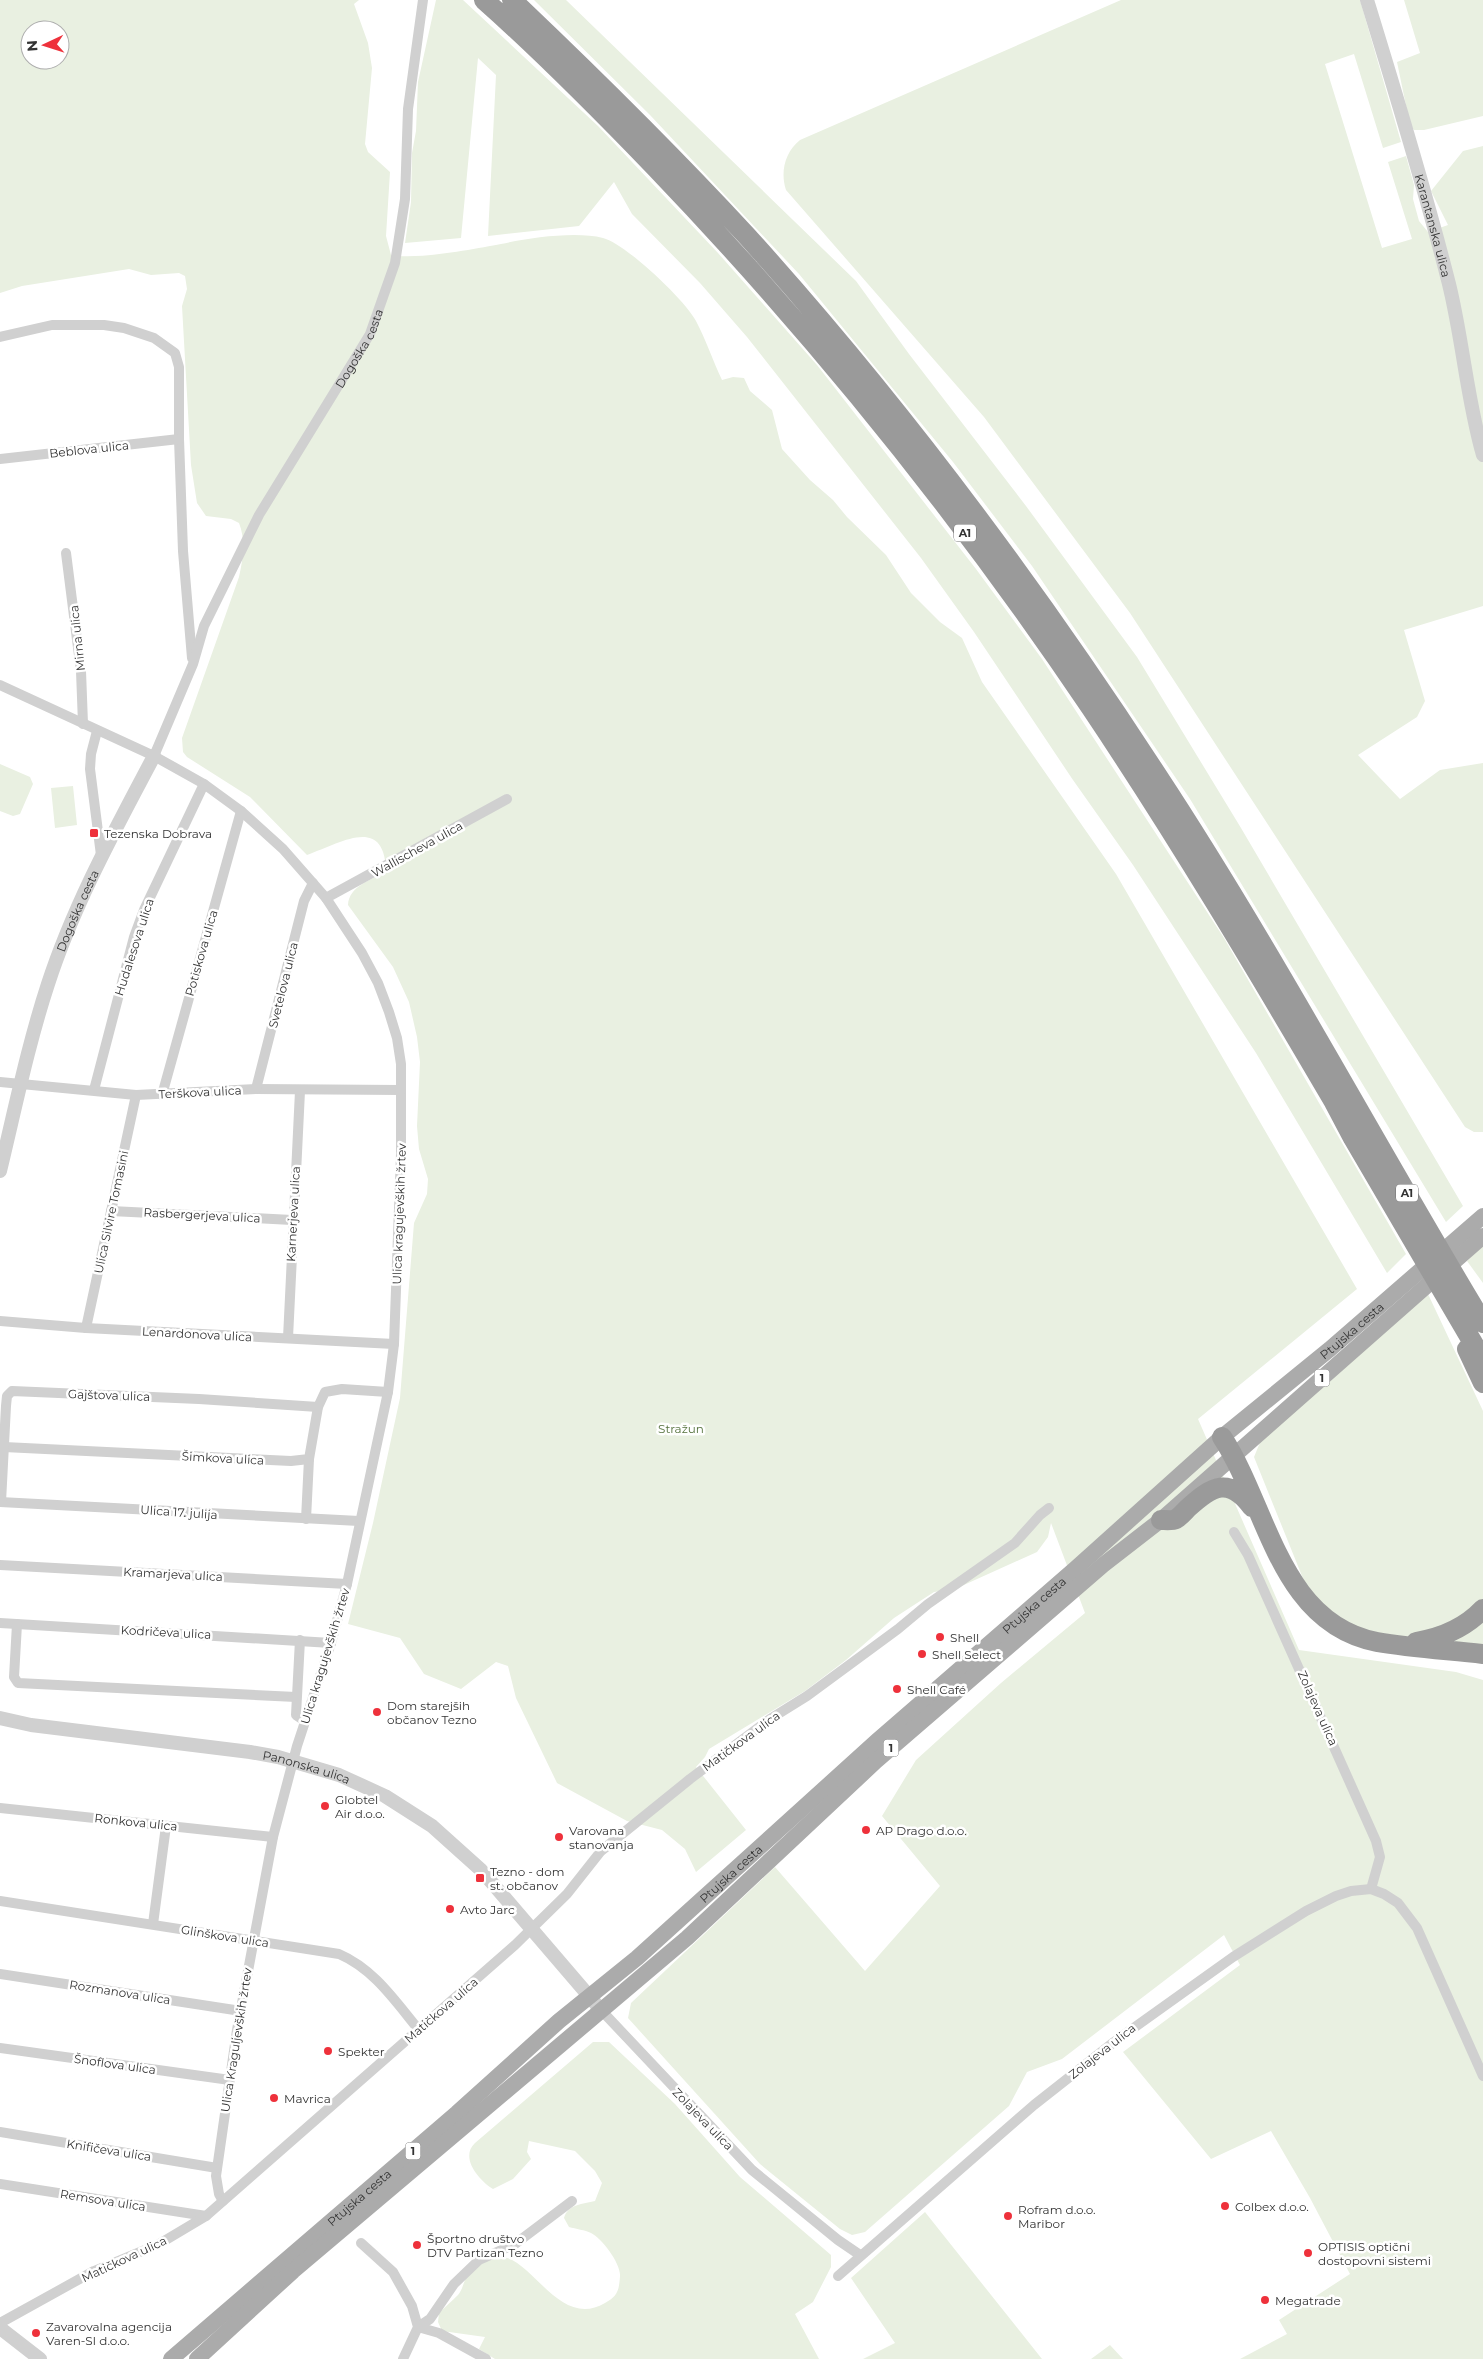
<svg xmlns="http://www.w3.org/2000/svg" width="1483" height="2359" font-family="Montserrat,sans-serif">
  <rect width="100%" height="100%" fill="#fff"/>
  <!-- green -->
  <path fill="#e9f0e1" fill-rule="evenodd" d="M0,0H359L354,4L368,43L372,68L365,144L368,152L390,172L386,236L391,255C416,260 475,249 501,244C529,238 575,231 603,238C626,244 685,300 696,321C706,340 713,361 722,380L733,377L744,378L750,391L772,410L782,449L810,480L833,500L847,517L886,555L911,593L940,622L962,638L982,682L1116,874L1357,1289L1198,1419L1299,1650L1456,1672L1483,1680V2359H1240L1287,2334L1279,2320L1350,2274L1310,2198L1271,2131L1211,2159L1123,2052L1240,1965L1224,1935L1062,2059L1027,2072L1009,2106L865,2232L852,2235L840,2229L760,2164L628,2018L631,2003L775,1867L865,1971L940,1886L882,1816L916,1760L1001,1683L1085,1613L1051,1523L1048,1537L1037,1552L955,1589L934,1592L894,1618L846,1660L805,1691L709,1749L705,1757L696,1767L746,1830L696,1872L685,1849L662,1830L627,1821L557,1783L516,1698L508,1666L496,1662L461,1689L424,1674L400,1638L348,1624L373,1523L400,1398L414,1223L427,1194L428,1179L419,1149L417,1126L420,1062L417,1037L409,1002L393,967L348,905C349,886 371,880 386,872C385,814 341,843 307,855L250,797L187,757L183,752L182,738L239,577C243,559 246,541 239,523L231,519L206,516L197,503L191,465L182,306L187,289L185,276L179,273L151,275L129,269L22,286L0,293ZM30,30H60V60H30Z
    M436,0H463L598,126L718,253L817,365L976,569L1042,659L1224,938L1406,1254L1387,1273L1256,1053L1133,865L1073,780L974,632L921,558L747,337L700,283L632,214L614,182L579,226L488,236L496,75L478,58L461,238L405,243L411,202L412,153L416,131L418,82Z
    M534,0H566L856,281L909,354L1026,506L1137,657L1241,828L1463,1206L1446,1222L1190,799L1032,566L953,462L799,274L650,115Z
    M1121,0H1360L1401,142L1383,148L1354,54L1325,64L1382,248L1412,239L1388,162L1406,156L1414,185L1413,199L1419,221L1428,232L1448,225L1431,191L1463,151L1483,146V606L1404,630L1425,701L1417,717L1358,755L1400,799L1440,770L1483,763V1132H1474L1465,1127L1130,613L984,417L786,190C780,172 785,152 800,140Z
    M1404,0H1483V116L1424,130H1414L1410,125L1397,62L1420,53Z
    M0,764L30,777L33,784L20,814L13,816L0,811Z
    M73,786L77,825L55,828L51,788Z
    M1483,1245V1283L1467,1261Z
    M1428,1294L1483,1411V1603L1462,1622L1401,1638L1365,1631L1340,1619L1317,1600L1304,1581L1254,1457L1261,1440Z
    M1483,1618V1649L1432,1642Z
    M593,2042H609L675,2104L740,2177L831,2255V2267L813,2302L795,2314L819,2359H495L479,2349L485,2337L442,2331L438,2322L439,2313C445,2307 452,2301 458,2295C463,2289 464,2280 468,2274C474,2266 487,2258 497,2257C530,2252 558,2331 605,2303C618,2296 619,2290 620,2276C621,2264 602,2238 591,2233C585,2230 576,2229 569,2227L564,2218C568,2204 583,2204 595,2201L602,2183L595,2171L575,2151L529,2141L527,2152L531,2159L513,2179L493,2189C480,2181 459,2158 475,2143Z
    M925,2212L1042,2359H863L895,2343L851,2278Z
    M1110,2345L1123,2359H1091Z"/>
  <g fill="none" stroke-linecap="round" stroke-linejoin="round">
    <!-- minor -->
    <g stroke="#d0d0d0" stroke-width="10">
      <path d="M0,337L52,325H104L124,328L154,338L175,353L179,367V439L183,551L192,658"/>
      <path d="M0,459L179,439"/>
      <path d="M66,553L81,671L83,724"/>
      <path d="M0,685L154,756L204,784L241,811L283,849L326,898L362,953L378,983L389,1012L397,1038L401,1064V1154L394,1344L388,1392L347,1584L331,1643L297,1746L273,1837L237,2030L216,2176L219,2194L223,2201"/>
      <path d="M97,731L91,754L90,769L101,855"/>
      <path id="s1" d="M154,756L193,664L204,626L259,515L370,334L395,263L405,199L408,109L423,0"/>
      <path d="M326,898L507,799"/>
      <path d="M0,1082L136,1095L256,1089L401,1090"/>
      <path d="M256,1089L304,901L313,883"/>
      <path d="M94,1090L134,937L144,910L204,784"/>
      <path d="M162,1095L241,811"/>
      <path d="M111,1211L292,1220"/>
      <path d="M0,1321L86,1328L394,1344"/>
      <path d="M86,1328L136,1095"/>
      <path d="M288,1338L300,1091"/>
      <path d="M4,1447L291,1461L309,1459L318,1407L325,1392L342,1389L388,1392"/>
      <path d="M0,1502L359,1521"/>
      <path d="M1,1502L6,1406L7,1396L12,1391L199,1399L318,1407"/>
      <path d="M306,1519L309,1459"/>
      <path d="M1234,1532L1248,1555L1376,1841L1380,1857L1371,1889"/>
      <path d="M0,1565L347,1584"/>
      <path d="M0,1623L331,1643"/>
      <path d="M17,1624L14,1677L18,1683L296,1697"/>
      <path d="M300,1640L296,1715L305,1721"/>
      <path d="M0,1808L273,1837"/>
      <path d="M0,1901L339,1954C374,1969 395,2001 419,2030"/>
      <path d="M153,1924L166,1826"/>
      <path d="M0,1974L241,2011"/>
      <path d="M601,2010L752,2170L838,2240L860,2255"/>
      <path d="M0,2048L230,2080"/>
      <path d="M0,2132L217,2168"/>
      <path d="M0,2184L206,2216"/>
      <path d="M361,2243L393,2272L412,2306L418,2327L403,2359"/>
      <path d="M838,2276L1034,2105L1114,2042L1233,1957L1306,1911L1336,1896L1351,1891L1371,1889L1384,1894L1398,1903L1417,1928L1483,2076"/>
      <path d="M0,2323L94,2271L159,2244L206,2216L515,1945L567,1894L601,1851L690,1779L770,1719L807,1696L898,1629L928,1604L1015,1543L1040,1515L1049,1508"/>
      <path d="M418,2327L430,2319L454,2284L479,2260L515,2244L572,2201"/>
      <path d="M418,2327L439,2333L486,2359"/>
    </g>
    <!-- tertiary -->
    <g stroke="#d0d0d0" stroke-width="14">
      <path id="s2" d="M1367,0C1396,94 1425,189 1449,284C1463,341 1467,400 1483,455"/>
      <path id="s3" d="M0,1171C15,1109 28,1045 48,984C74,904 115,830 154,756"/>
      <path id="s4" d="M0,1718L31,1725L250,1752L278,1757L339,1775L385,1796L432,1826L481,1870L601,2010"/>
      <path d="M0,2328L40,2359"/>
    </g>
    <!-- primary -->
    <g stroke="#ababab" stroke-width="16">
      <path id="s5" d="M171,2359L457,2113L559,2021L637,1958L877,1741L1075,1569L1222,1437L1330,1349L1483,1216"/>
      <path d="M197,2359L293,2271L687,1938L876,1761L1103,1565L1161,1520L1483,1236"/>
    </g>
    <!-- motorway -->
    <path stroke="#9a9a9a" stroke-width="20" d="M484,0C544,53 600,110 655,167C815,334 961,515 1091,708C1177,836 1256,969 1334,1102L1353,1138L1483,1360
      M512,0C592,76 671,154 746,235C898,403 1034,586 1157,775C1274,953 1373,1141 1483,1323
      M1467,1349L1483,1383
      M1222,1437C1268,1507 1279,1623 1377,1642C1412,1648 1448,1650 1483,1654
      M1161,1520C1165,1520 1172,1521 1176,1519C1180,1517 1185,1511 1188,1508C1212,1486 1229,1476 1252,1507
      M1416,1642C1441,1638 1465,1628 1483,1609"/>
  </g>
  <!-- markers -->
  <g fill="#ee313b" stroke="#fff" stroke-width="2">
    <rect x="89" y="828" width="10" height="10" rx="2.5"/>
    <circle cx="940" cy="1637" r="5"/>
    <circle cx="922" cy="1654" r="5"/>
    <circle cx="897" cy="1689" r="5"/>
    <circle cx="377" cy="1712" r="5"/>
    <circle cx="325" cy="1806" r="5"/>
    <circle cx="866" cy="1830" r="5"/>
    <circle cx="559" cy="1837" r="5"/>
    <rect x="475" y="1873" width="10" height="10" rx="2.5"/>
    <circle cx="450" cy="1909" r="5"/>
    <circle cx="328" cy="2051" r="5"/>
    <circle cx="274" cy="2098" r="5"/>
    <circle cx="1225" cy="2206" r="5"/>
    <circle cx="1008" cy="2216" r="5"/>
    <circle cx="417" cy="2245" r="5"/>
    <circle cx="1308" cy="2253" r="5"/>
    <circle cx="1265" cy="2300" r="5"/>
    <circle cx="36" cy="2333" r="5"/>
  </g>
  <g text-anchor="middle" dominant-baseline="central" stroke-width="5" stroke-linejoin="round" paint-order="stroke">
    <!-- shield labels -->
    <g fill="#fff" stroke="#707070" stroke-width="1">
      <rect x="954" y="524.5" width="22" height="17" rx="4"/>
      <rect x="1396" y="1184.5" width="22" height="17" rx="4"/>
      <rect x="1314.5" y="1369.5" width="15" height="17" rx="4"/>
      <rect x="883.5" y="1739.5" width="15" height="17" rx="4"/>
      <rect x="405.5" y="2142.5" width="15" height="17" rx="4"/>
    </g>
    <g font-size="11" font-weight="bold" fill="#333">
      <text x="965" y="533">A1</text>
      <text x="1407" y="1193">A1</text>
      <text x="1322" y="1378">1</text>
      <text x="891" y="1748">1</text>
      <text x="413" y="2151">1</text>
    </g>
    <!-- street labels -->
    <g font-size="12" fill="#333" stroke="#fff">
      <text stroke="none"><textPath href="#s2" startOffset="235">Karantanska ulica</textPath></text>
      <text stroke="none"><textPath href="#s1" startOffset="458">Dogoška cesta</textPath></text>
      <text transform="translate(89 449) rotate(-6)">Beblova ulica</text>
      <text transform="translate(77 638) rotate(-96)">Mirna ulica</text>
      <text transform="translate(417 849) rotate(-29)">Wallischeva ulica</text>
      <text stroke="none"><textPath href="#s3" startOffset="272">Dogoška cesta</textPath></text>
      <text transform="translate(134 947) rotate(-72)">Hudalesova ulica</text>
      <text transform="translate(201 953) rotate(-74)">Potiskova ulica</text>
      <text transform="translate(283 985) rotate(-76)">Svetelova ulica</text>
      <text transform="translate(200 1092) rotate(-3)">Terškova ulica</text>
      <text transform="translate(111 1212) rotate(-78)">Ulica Silvire Tomasini</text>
      <text transform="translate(293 1214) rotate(-87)">Karnerjeva ulica</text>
      <text transform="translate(399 1214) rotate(-88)">Ulica kragujevških žrtev</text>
      <text transform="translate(202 1215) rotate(3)">Rasbergerjeva ulica</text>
      <text stroke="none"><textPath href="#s5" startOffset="1566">Ptujska cesta</textPath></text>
      <text transform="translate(197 1334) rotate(3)">Lenardonova ulica</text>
      <text transform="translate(109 1395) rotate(2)">Gajštova ulica</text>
      <text transform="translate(223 1458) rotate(3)">Šimkova ulica</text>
      <text transform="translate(179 1512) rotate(4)">Ulica 17. julija</text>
      <text transform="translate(173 1574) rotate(3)">Kramarjeva ulica</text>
      <text stroke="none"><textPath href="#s5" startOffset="1146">Ptujska cesta</textPath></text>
      <text transform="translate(166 1632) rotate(3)">Kodričeva ulica</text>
      <text transform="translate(325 1656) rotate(-73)">Ulica kragujevških žrtev</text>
      <text transform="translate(1318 1708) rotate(66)">Zolajeva ulica</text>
      <text transform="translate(741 1741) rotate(-36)">Matičkova ulica</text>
      <text stroke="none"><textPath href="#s4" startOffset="311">Panonska ulica</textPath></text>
      <text transform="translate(136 1822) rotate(6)">Ronkova ulica</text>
      <text stroke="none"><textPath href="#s5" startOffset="741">Ptujska cesta</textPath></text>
      <text transform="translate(225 1936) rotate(9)">Glinškova ulica</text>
      <text transform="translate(120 1992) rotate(9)">Rozmanova ulica</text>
      <text transform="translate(441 2010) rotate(-41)">Matičkova ulica</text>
      <text transform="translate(236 2040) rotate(-81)">Ulica Kraguljevških žrtev</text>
      <text transform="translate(1102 2051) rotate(-38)">Zolajeva ulica</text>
      <text transform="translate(115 2064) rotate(8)">Šnoflova ulica</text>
      <text transform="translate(703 2119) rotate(46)">Zolajeva ulica</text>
      <text transform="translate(109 2150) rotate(9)">Knifičeva ulica</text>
      <text stroke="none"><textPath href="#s5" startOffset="248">Ptujska cesta</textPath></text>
      <text transform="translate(103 2200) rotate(9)">Remsova ulica</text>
      <text transform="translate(124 2259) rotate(-25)">Matičkova ulica</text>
    </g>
    <!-- poi labels -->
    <g font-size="12" fill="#333" stroke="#fff" text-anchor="start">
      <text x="104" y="833">Tezenska Dobrava</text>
      <text x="950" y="1637">Shell</text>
      <text x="932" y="1654">Shell Select</text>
      <text x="907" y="1689">Shell Café</text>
      <text x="387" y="1705">Dom starejših<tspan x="387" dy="14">občanov Tezno</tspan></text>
      <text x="335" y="1799">Globtel<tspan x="335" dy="14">Air d.o.o.</tspan></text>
      <text x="569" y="1830">Varovana<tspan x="569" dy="14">stanovanja</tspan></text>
      <text x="876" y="1830">AP Drago d.o.o.</text>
      <text x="490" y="1871">Tezno - dom<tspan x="490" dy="14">st. občanov</tspan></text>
      <text x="460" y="1909">Avto Jarc</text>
      <text x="338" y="2051">Spekter</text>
      <text x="284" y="2098">Mavrica</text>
      <text x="1235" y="2206">Colbex d.o.o.</text>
      <text x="1018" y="2209">Rofram d.o.o.<tspan x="1018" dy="14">Maribor</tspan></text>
      <text x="427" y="2238">Športno društvo<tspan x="427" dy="14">DTV Partizan Tezno</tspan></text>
      <text x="1318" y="2246">OPTISIS optični<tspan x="1318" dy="14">dostopovni sistemi</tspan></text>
      <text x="1275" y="2300">Megatrade</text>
      <text x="46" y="2326">Zavarovalna agencija<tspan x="46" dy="14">Varen-SI d.o.o.</tspan></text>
    </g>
    <!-- park labels -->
    <g font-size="12" fill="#55723d" stroke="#fff">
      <text x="681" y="1428">Stražun</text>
    </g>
  </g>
  <!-- north arrow -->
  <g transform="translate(45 45) rotate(266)"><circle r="24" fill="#ffffff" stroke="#adadad"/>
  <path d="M0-4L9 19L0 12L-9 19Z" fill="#ee313b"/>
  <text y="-8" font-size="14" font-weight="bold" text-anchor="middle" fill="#333333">N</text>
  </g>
</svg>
